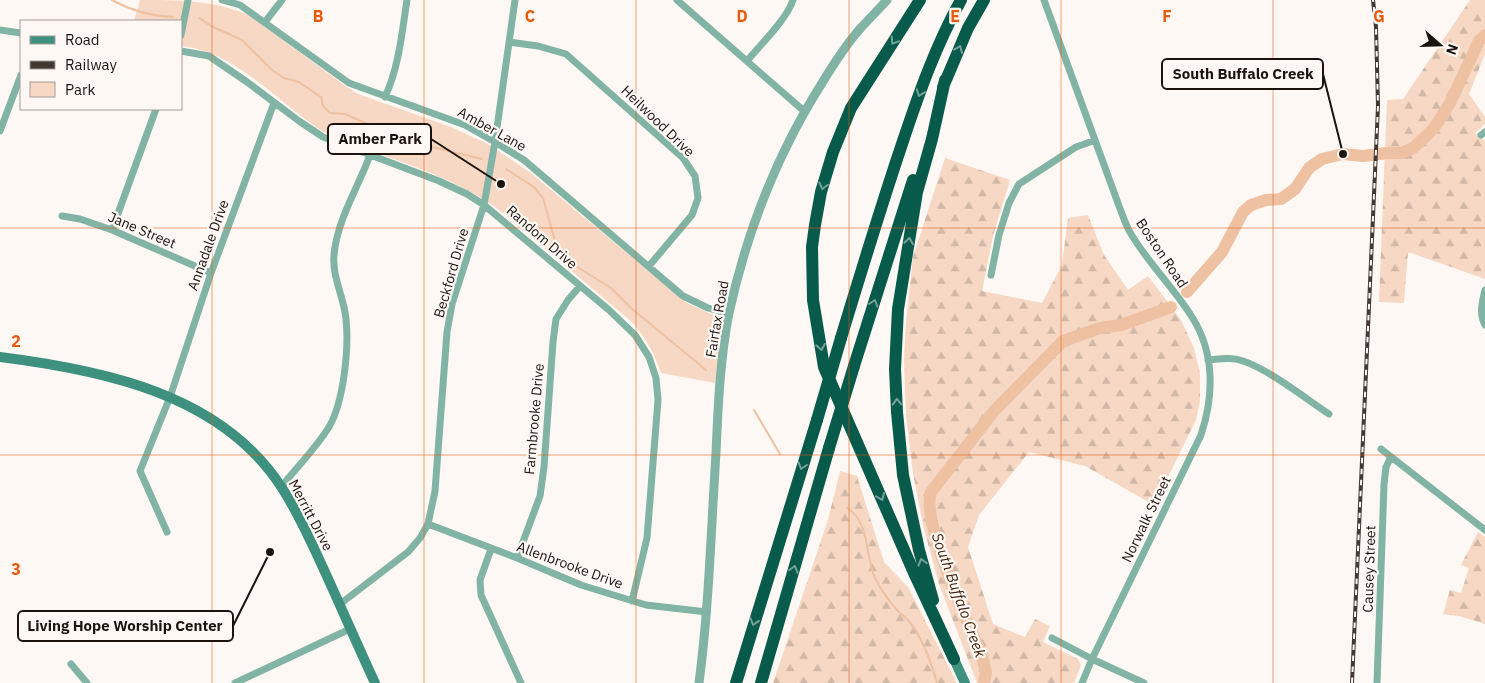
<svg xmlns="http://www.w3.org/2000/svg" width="1485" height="683" font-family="'IBM Plex Sans',sans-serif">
  <defs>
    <pattern id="forest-firs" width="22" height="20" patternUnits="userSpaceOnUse" patternTransform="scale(1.25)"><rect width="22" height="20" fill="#f6d8c4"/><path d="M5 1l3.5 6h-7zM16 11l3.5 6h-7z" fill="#d2b8a7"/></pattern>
  </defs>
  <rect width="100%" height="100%" fill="#fef8f4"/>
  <!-- green -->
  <path fill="#f6d8c4" d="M140,0C178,0 214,0 248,15L347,87L358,94L451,127L488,144L531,173L687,303L725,320L715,383L661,373C654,353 646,338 632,322L498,209C460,183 428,171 385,156C366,149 343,143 325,133C278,104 238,52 181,46V21H134Z"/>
  <!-- forest -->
  <path fill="url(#forest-firs)" d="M1470,0H1485V54L1469,94L1485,117V124L1475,133L1483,140L1485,139V279L1408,252L1404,303L1379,302L1387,100L1403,99Z
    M945,158L1010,180L993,236L982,291L1042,303L1062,265L1068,218L1088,215L1104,255L1128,290L1148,276L1181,320L1194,348L1200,373V401L1196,420L1154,505L1085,466L1029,452L979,515L968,547L993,624L1025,637L1035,619L1050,626L1043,642L1078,659L1081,665L1074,683H977L939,584L923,525L913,473L906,416L904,360L906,322L913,257Z
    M840,471L857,476L884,562L908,587L957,683H773L828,520Z
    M1478,532L1485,537V624L1459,616L1443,614L1450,590L1461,593L1469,568L1461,565Z"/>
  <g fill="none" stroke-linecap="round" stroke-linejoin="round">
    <!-- stream -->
    <path stroke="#eec1a2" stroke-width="2" d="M112,0C132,11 150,16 173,17
      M199,18L211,26L242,40L272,70L284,78L299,82L321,97L323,106L330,113L345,114L363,122L436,148L482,159
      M506,169L534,187L543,198L556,245L560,253L566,260L611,288L631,308L706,370
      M754,410L780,454
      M847,508C870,521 865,556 875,578C880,588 889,601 897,610C900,614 905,616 908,620C923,638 931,661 937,683"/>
    <!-- river -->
    <path stroke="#eec1a2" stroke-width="12" d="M1187,292L1222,252L1243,212L1251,205L1266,200L1281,199L1295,189L1309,168L1322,159L1343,154L1363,156L1387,153H1402L1413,148L1424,138L1434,128L1450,103L1479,41L1485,35
      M984,683L986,673L982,655C968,624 921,522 931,492L994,411L1063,341L1100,328L1121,325L1171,307"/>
    <!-- minor -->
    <path stroke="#82b4a6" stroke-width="7" d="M222,0L240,5L349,83L465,125L495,142L524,160L683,296L708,308L729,314
      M677,0L804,111
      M1044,0L1119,206C1123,216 1126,226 1131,234C1149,264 1174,288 1192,317C1215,353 1214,396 1201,435L1092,659L1082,683
      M265,22L282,0
      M0,30L21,33
      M181,35L188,0
      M509,42L538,46L566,54L683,158L695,176L698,198L692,215L649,266
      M181,51L209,56L247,82L299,121L323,137L439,181L467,194L484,205L609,310L635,335L649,357L656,378L658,400L647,538L632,601
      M747,61C760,45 787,19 793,0
      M385,97C399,67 402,32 407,0
      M0,131L21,75
      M1481,135L1485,132
      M62,216L80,219L112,230L211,273
      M112,230L156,109
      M991,275L999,235L1009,203L1019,184L1076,147L1093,141
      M1485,290C1482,303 1479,314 1485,325
      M1208,360C1220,359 1232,357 1243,361C1268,369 1305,398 1329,414
      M1381,449L1485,530
      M281,487C297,467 316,448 329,427C344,401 349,348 346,319C344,297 332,277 334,255C337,220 358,188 370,155
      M428,524L517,558L581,585L646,605L707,612
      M167,532L140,471L170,397L211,273L274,103
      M491,549L480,580L481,595L521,683
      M517,558L540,496L544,467L553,342L556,319L568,300L580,286
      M340,604L408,552L420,538L428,524L435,491L447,332L452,304L484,205L495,142L515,0
      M1052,638L1092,659L1144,683
      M71,664L87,683
      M235,683L350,629
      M1377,683L1384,484L1386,467L1391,457"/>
    <!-- tertiary -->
    <path stroke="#82b4a6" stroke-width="9" d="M699,683C709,607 711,530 716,453C718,407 720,359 729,313C747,231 777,154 822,83C833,65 845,46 859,30C868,20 878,10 887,0"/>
    <!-- secondary -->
    <path stroke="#3e917e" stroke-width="10" d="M0,357C103,370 222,394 282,488C297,511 308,535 319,559C338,600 356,642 375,683
      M954,659L965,683"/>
    <!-- motorway -->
    <path stroke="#085a4b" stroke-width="12" d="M920,0L851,108L833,152L821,192L815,225L812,247L813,300L824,367L915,575L954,659
      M943,87L968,28L984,0
      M841,338C861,272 881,206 903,141C919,93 936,45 961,0
      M854,366L913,180
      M933,600L919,550L903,475L897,412L895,369L898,309L917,192L932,139L945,80
      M736,683L817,420
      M761,683L829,448"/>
    <defs>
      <path id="rail" d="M1352,683L1378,106L1376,27L1373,0"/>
    </defs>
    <!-- rail casing -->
    <use href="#rail" stroke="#423933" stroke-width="4"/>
    <!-- rail -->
    <use href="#rail" stroke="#fef8f4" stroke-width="2" stroke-dasharray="5.5" stroke-linecap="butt"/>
    <!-- motorway-bridge -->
    <path stroke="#085a4b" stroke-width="12" d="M817,420L841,338
      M829,448L854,366"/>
  </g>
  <!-- one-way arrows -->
  <defs><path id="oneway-chevron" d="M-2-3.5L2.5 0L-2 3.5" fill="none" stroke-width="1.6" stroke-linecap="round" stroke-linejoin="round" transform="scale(1.25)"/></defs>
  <g stroke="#77a197">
    <use href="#oneway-chevron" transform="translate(894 41) rotate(123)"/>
    <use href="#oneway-chevron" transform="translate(959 49) rotate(-67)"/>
    <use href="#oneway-chevron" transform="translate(920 93) rotate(110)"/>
    <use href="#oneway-chevron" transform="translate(823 186) rotate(105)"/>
    <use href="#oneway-chevron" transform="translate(909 241) rotate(-81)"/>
    <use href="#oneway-chevron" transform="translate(874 303) rotate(-72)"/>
    <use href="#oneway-chevron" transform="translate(821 347) rotate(80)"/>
    <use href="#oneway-chevron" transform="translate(897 402) rotate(-92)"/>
    <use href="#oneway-chevron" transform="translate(802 466) rotate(108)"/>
    <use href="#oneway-chevron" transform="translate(881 497) rotate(67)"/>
    <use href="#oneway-chevron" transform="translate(922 562) rotate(-106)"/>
    <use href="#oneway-chevron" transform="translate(794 569) rotate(-74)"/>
    <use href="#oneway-chevron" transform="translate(754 622) rotate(107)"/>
  </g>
  <!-- grid -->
  <path fill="none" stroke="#e8590c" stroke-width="1" stroke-opacity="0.55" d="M212,0V683M424,0V683M636,0V683M849,0V683M1061,0V683M1273,0V683M0,228H1485M0,455H1485"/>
  <g text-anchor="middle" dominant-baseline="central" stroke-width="4.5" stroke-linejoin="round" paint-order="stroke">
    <!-- street labels -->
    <g font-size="14" fill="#1d130d" stroke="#fef8f4">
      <text transform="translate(658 121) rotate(44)">Heilwood Drive</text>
      <text transform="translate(492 129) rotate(29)">Amber Lane</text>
      <text transform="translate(142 230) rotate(23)">Jane Street</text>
      <text transform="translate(542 237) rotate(41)">Random Drive</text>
      <text transform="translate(208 245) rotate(-70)">Annadale Drive</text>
      <text transform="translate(1162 253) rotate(56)">Boston Road</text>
      <text transform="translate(451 273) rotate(-74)">Beckford Drive</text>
      <text transform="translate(717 319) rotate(-80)">Fairfax Road</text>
      <text transform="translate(534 419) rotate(-85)">Farmbrooke Drive</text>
      <text transform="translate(311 515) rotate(62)">Merritt Drive</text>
      <text transform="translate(1146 519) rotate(-64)">Norwalk Street</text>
      <text transform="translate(570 565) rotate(20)">Allenbrooke Drive</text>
      <text transform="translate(1369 569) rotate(-88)">Causey Street</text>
    </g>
    <!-- water labels -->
    <g font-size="15" font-style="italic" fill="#41230c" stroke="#fef8f4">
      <text transform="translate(959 595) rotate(70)">South Buffalo Creek</text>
    </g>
  </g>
  <g font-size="16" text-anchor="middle" font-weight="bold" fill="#e8590c" stroke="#fef8f4" stroke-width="4.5" stroke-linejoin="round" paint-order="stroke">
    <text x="318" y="22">B</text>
    <text x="530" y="22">C</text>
    <text x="742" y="22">D</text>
    <text x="955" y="22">E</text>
    <text x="1167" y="22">F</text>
    <text x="1379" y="22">G</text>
    <text x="16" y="347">2</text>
    <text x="16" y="575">3</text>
  </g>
  <!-- callouts -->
  <path fill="none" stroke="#1d130d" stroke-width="2" d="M1343 154L1323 74M501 184L431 139M270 552L233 626"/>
  <g fill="#1d130d" stroke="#fef8f4" stroke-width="2">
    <circle cx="1343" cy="154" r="5"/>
    <circle cx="501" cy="184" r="5"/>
    <circle cx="270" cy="552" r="5"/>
  </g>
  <g fill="#fef8f4" stroke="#1d130d" stroke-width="2">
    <rect x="1162" y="59" width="161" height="30" rx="5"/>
    <rect x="328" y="124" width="103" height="30" rx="5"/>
    <rect x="18" y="611" width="215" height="30" rx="5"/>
  </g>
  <g font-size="15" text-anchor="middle" font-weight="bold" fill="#1d130d">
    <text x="1243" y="79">South Buffalo Creek</text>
    <text x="380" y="144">Amber Park</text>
    <text x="125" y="631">Living Hope Worship Center</text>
  </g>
  <!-- legend -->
  <rect x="20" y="20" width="162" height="90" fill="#fef8f4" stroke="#a49c98"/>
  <rect x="30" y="36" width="25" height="8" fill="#3e917e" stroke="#a49c98"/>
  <text x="65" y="45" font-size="15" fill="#1d130d">Road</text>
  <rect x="30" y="61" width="25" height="8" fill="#423933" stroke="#a49c98"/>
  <text x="65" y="70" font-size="15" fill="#1d130d">Railway</text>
  <rect x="30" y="82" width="25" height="15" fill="#f6d8c4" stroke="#a49c98"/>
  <text x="65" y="95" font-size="15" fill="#1d130d">Park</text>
  <!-- north arrow -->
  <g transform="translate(1440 45) rotate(110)" stroke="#fef8f4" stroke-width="4" paint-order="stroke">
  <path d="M0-4L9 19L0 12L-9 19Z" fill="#1d130d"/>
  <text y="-8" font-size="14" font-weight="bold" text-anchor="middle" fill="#1d130d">N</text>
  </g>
</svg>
